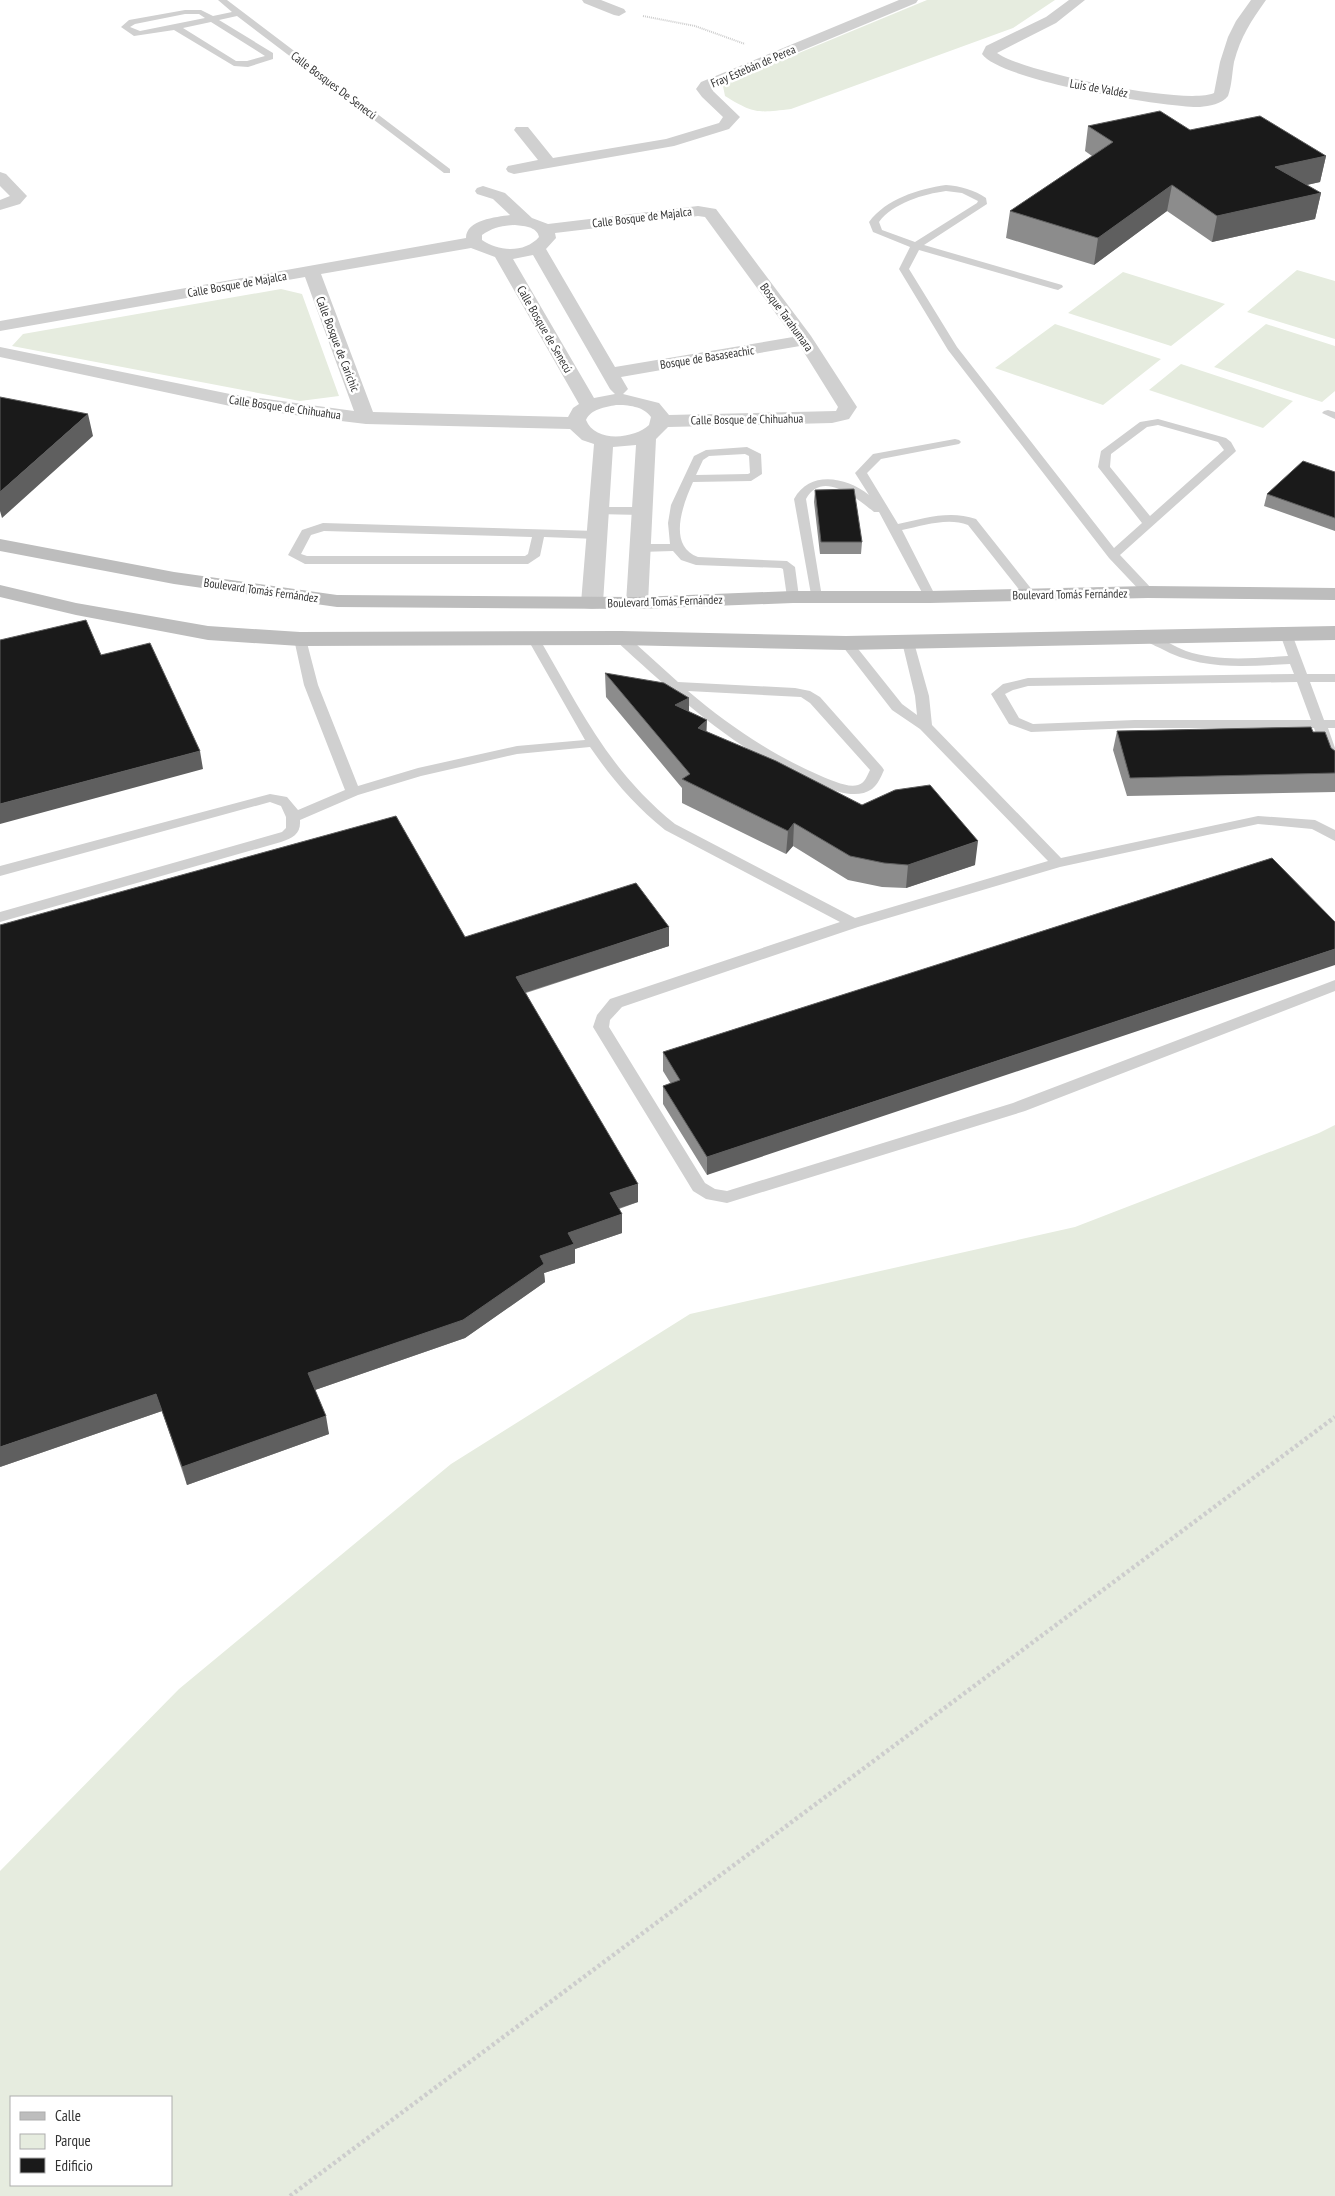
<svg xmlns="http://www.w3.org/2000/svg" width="1335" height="2196" font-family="'PT Sans Narrow',sans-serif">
  <rect width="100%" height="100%" fill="#fff"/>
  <!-- green -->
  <path fill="#e6ecdf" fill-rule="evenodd" d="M927,0H1055L1013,28L791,109C758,113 754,114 725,96L723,86L746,75Z
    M1297,270L1335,281V339L1247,312Z
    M1123,272L1225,304L1171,346L1068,313Z
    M281,289L302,294L339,396L300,401L12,346L23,334Z
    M1055,324L1161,359L1103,405L995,368Z
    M1266,324L1335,346V391L1322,402L1214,367Z
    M1181,364L1293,401L1263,428L1149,390Z
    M1335,1125V2196H0V1871L179,1689L451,1464L690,1314L1075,1227L1319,1133ZM11,2097H171V2185H11Z"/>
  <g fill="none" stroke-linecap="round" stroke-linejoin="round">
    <!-- path-far1 -->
    <path stroke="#cdcdcd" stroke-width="2" stroke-dasharray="1 1" stroke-linecap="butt" d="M643,16L695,26L745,44"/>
    <!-- path -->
    <path stroke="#cdcdcd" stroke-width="4.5" stroke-dasharray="3 3" stroke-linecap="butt" d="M290,2196L1335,1417"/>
    <!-- service -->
    <path fill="#d0d0d0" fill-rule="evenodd" d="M218,0H227L450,169V173H444L237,16L219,20L273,53V59L248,67L234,66L174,30L134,36L121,27L129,20L185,10H201L213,16L232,12ZM185,14H199L205,18L140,31L130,27L135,24ZM211,22L265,56L247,61H236L183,28Z
      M946,185C960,186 975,190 986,198L987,204L924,245L1062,285L1063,287L1058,290L1054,289L919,250L909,269L957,347L1114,548L1142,523L1098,467L1101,451L1140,422L1158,419L1226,438L1231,442L1236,451L1234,453L1120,555L1152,589L1154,592L1152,595H1144L1109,558L948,350L899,269L910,247L873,232L869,222C886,199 918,189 946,185ZM946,191L962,193L978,201L977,203L915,242L882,230L879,222C893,203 924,194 946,191ZM1158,425L1218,442L1224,450L1150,516L1110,467L1111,454L1147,427Z
      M1328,410L1335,412V419L1322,413L1324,411Z
      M955,439L959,440L961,442L959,444L881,459L867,473L898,524C925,518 950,510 976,519L1033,591L1035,594L1033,597H1025L968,525C947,517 923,526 902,530L936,597L934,600H926L879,512H874C857,498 822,469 806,499L822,597L820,600H812L794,499C810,470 846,477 869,495L855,473L873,454Z
      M747,447L761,454L762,474L751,481L693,482C683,504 667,546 698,557L787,561L795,567L799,597L797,600H789L787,597L783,569L781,568L696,565L681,560L673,551L640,552L634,548L640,544H670L668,523L671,505L694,456L706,450ZM745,454L749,456L750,473L748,474L696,475L703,460L709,456Z
      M599,507H642L648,511L642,515L595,514L593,511Z
      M323,523L597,531L603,535L597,539L544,537L540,556L528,564H305L288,555L302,530ZM324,531L532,537L528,554L525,556H307L301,554L311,535Z
      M1286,630L1292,634L1307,674H1335V682H1310L1324,720H1335V728H1328L1335,748V770L1328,766L1314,728H1135L1031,732L1009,724L991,694L1003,684L1028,678L1294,674L1290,664C1246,666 1201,671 1160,648C1154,645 1147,643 1144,638L1150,634L1155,635C1165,640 1175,647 1186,651C1218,662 1254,658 1288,656L1280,634ZM1297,682L1311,720H1135L1033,724L1019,718L1005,694L1013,690L1028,686Z
      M533,634L539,638C580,709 609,771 675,824L855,918L1048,861L920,729L892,710L840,643L846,639L851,640L902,704L917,715L915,696L902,642L903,639H913L929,696L932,725L1061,858L1258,816L1315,820L1335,830V841L1312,829L1258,824L1060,867L858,927L622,1007L610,1020L609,1027L705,1183L715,1189L727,1191L1013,1103L1335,980V991L1025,1111L727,1203L706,1199L693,1191L593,1027L597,1015L610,999L840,922L665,830C635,806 612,779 590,747L517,754L421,776L358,795L300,820C301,834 293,838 281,842L0,922V912L282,832L286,828V817L281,806L270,802L0,876V866L270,794L287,797L298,810L345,790L304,685L294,639L295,636L300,635L306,639L318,685L358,786L418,768L517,746L585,740L527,638Z
      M621,634L626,635L678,682L795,688L810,691L820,697L882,767L884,770C881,777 878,784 872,789C858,799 838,792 824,787C743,759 678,697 616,641L615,638L616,635ZM688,691L801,697L810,703L870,770C867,776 865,783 858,785C847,788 831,780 821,776C772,755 728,725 688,691Z"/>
    <!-- minor -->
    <path fill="#d0d0d0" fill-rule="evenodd" d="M582,0H601L624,9L626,12L619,16L614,15L584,3Z
      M899,0H918L916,3L712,88L713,91L740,117L729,129L674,146L514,174L508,172L506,169L508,166L538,160L514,130L516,127H528L553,158L666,139L719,123L723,117L702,97L696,89L701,82Z
      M1069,0H1085L1056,23L997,53C1023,72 1186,106 1214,93L1220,62L1228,37L1236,21L1251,0H1266C1251,21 1241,36 1234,62C1232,73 1232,85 1228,96C1222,104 1209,106 1200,107C1164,107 1001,81 982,54L986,46L1046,17Z
      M0,172L6,174L27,196L20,204L0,210V200L10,196L0,186Z
      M483,186L505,193L532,218L548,224L698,206L716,209L811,336L857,407L849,419L832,423L668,427L656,439L648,603L645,608L637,609L629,608L626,603L636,445L613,447L603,603L600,608L592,609L584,608L581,603L594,444L582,440L570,429L366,424L316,418L230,406L0,357V347L230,394L354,411L305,277L0,331V321L466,238C466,220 496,217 510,215L493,199L477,194L475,191L477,188ZM698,216L705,217L793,337L615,367L546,249L556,238L555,233ZM513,225C523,226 537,226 539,237C525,253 499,252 482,240V235C492,228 501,226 513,225ZM471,248L495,257L579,404L573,408L568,417L373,412L321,274ZM533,255L610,389L615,394L594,398L513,259ZM800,346L838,407L836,411L669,415L659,403L623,394L628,389L621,377ZM616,405C628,405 643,406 651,417L649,425C634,439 595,443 586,420C591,409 605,407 616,405Z"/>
    <!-- secondary -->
    <path fill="#bdbdbd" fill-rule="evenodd" d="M0,539L174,572L337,595L637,597L793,591H930L1148,586L1335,588V600L1148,598L930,603H793L637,609L337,607L174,584L0,551Z
      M0,585L76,603L208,626L300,632L621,631L846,636L1335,626V640L846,650L621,645L300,646L208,640L76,615L0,597Z"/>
  </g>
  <!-- wall -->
  <path fill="#8c8c8c" d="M1088,126L1190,130L1326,156L1320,182L1307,185L1321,193L1315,219L1212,242L1167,211L1094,265L1006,238L1010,211L1092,156L1085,151Z
    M1335,472V531L1264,506L1267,494Z
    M815,490L862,542L861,554H820L814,502Z
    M605,673L689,698V712L706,731L975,865L906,888L882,887L848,880L793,846L786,854L682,803V788L606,697Z
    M1117,731L1313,732L1331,748L1335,751V792L1127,796L1113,750Z
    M1272,858L707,1175L663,1104V1086L671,1084L663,1071V1052Z
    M465,937L669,946L526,993L638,1202L619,1209L622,1214V1233L575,1249V1263L544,1273L545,1282L465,1338L315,1390L329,1434L187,1485L162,1411L0,1467Z"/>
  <!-- shaded-wall -->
  <path fill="#5f5f5f" d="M1326,156L1320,182L1270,193L1275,167Z
    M1172,185L1167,211L1094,265L1098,238Z
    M1321,193L1315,219L1212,242L1217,216Z
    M88,414L93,436L2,518L0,511V492Z
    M689,698V722L675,705Z
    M707,720L706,743L698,728Z
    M200,751L203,769L0,824V804Z
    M794,823L793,846L786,854L788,831Z
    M978,841L975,865L906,888L908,865Z
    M669,927V946L517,995L516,977Z
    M1335,949V965L707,1175V1157Z
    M638,1184V1202L610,1211V1193Z
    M622,1214V1233L575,1249V1263L544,1273L545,1282L465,1338L312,1391L308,1373L540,1256L568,1233Z
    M156,1394L162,1411L0,1467V1447Z
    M326,1416L329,1434L187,1485L182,1467Z"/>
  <!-- building -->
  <path fill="#1a1a1a" stroke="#5f5f5f" d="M1160,111L1190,130L1260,116L1326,156L1275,167L1321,193L1217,216L1172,185L1098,238L1010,211L1113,142L1088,126Z
    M0,397L88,414L0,492Z
    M1303,461L1335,472V518L1267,494Z
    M854,489L862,542H821L815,490Z
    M86,620L101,655L150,643L200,751L0,804V640Z
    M605,673L664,683L689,698L675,705L707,720L698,728L776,761L862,805L895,790L930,785L978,841L908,865L884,863L850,856L794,823L788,831L682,779L690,774Z
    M1311,727L1313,732H1325L1331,748L1335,751V773L1130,778L1117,731Z
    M396,816L465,937L636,883L669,927L516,977L638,1184L610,1193L622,1214L568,1233L574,1244L540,1256L544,1264L463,1320L308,1373L326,1416L182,1467L156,1394L0,1447V925Z
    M1272,858L1335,922V949L707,1157L663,1086L680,1080L663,1052Z"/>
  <g text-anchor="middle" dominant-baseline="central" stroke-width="5" stroke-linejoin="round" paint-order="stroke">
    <!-- far-street labels -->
    <g font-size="12" fill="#333" stroke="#fff">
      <text transform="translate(753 66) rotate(-23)">Fray Estebán de Perea</text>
      <text transform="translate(334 85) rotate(37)">Calle Bosques De Senecú</text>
      <text transform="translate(1099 88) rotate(10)">Luis de Valdéz</text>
      <text transform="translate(642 217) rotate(-7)">Calle Bosque de Majalca</text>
      <text transform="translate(237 284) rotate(-10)">Calle Bosque de Majalca</text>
      <text transform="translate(787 317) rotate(54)">Bosque Tarahumara</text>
      <text transform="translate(545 329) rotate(60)">Calle Bosque de Senecú</text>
      <text transform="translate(338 344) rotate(69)">Calle Bosque de Carichic</text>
      <text transform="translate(707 357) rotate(-9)">Bosque de Basaseachic</text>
      <text transform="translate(285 407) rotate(8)">Calle Bosque de Chihuahua</text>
      <text transform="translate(747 419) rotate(-1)">Calle Bosque de Chihuahua</text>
      <text transform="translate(261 590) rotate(8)">Boulevard Tomás Fernández</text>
      <text transform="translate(1070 594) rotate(-1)">Boulevard Tomás Fernández</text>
      <text transform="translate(665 601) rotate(-2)">Boulevard Tomás Fernández</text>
    </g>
  </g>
  <!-- legend -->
  <rect x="10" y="2096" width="162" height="90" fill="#ffffff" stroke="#adadad"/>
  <rect x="20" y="2112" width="25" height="8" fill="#bdbdbd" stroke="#adadad"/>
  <text x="55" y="2121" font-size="15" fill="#333333">Calle</text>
  <rect x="20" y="2134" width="25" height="15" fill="#e6ecdf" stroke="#adadad"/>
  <text x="55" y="2146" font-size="15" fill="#333333">Parque</text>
  <rect x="20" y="2158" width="25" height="15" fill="#1a1a1a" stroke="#adadad"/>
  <text x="55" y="2171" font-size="15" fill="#333333">Edificio</text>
</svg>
